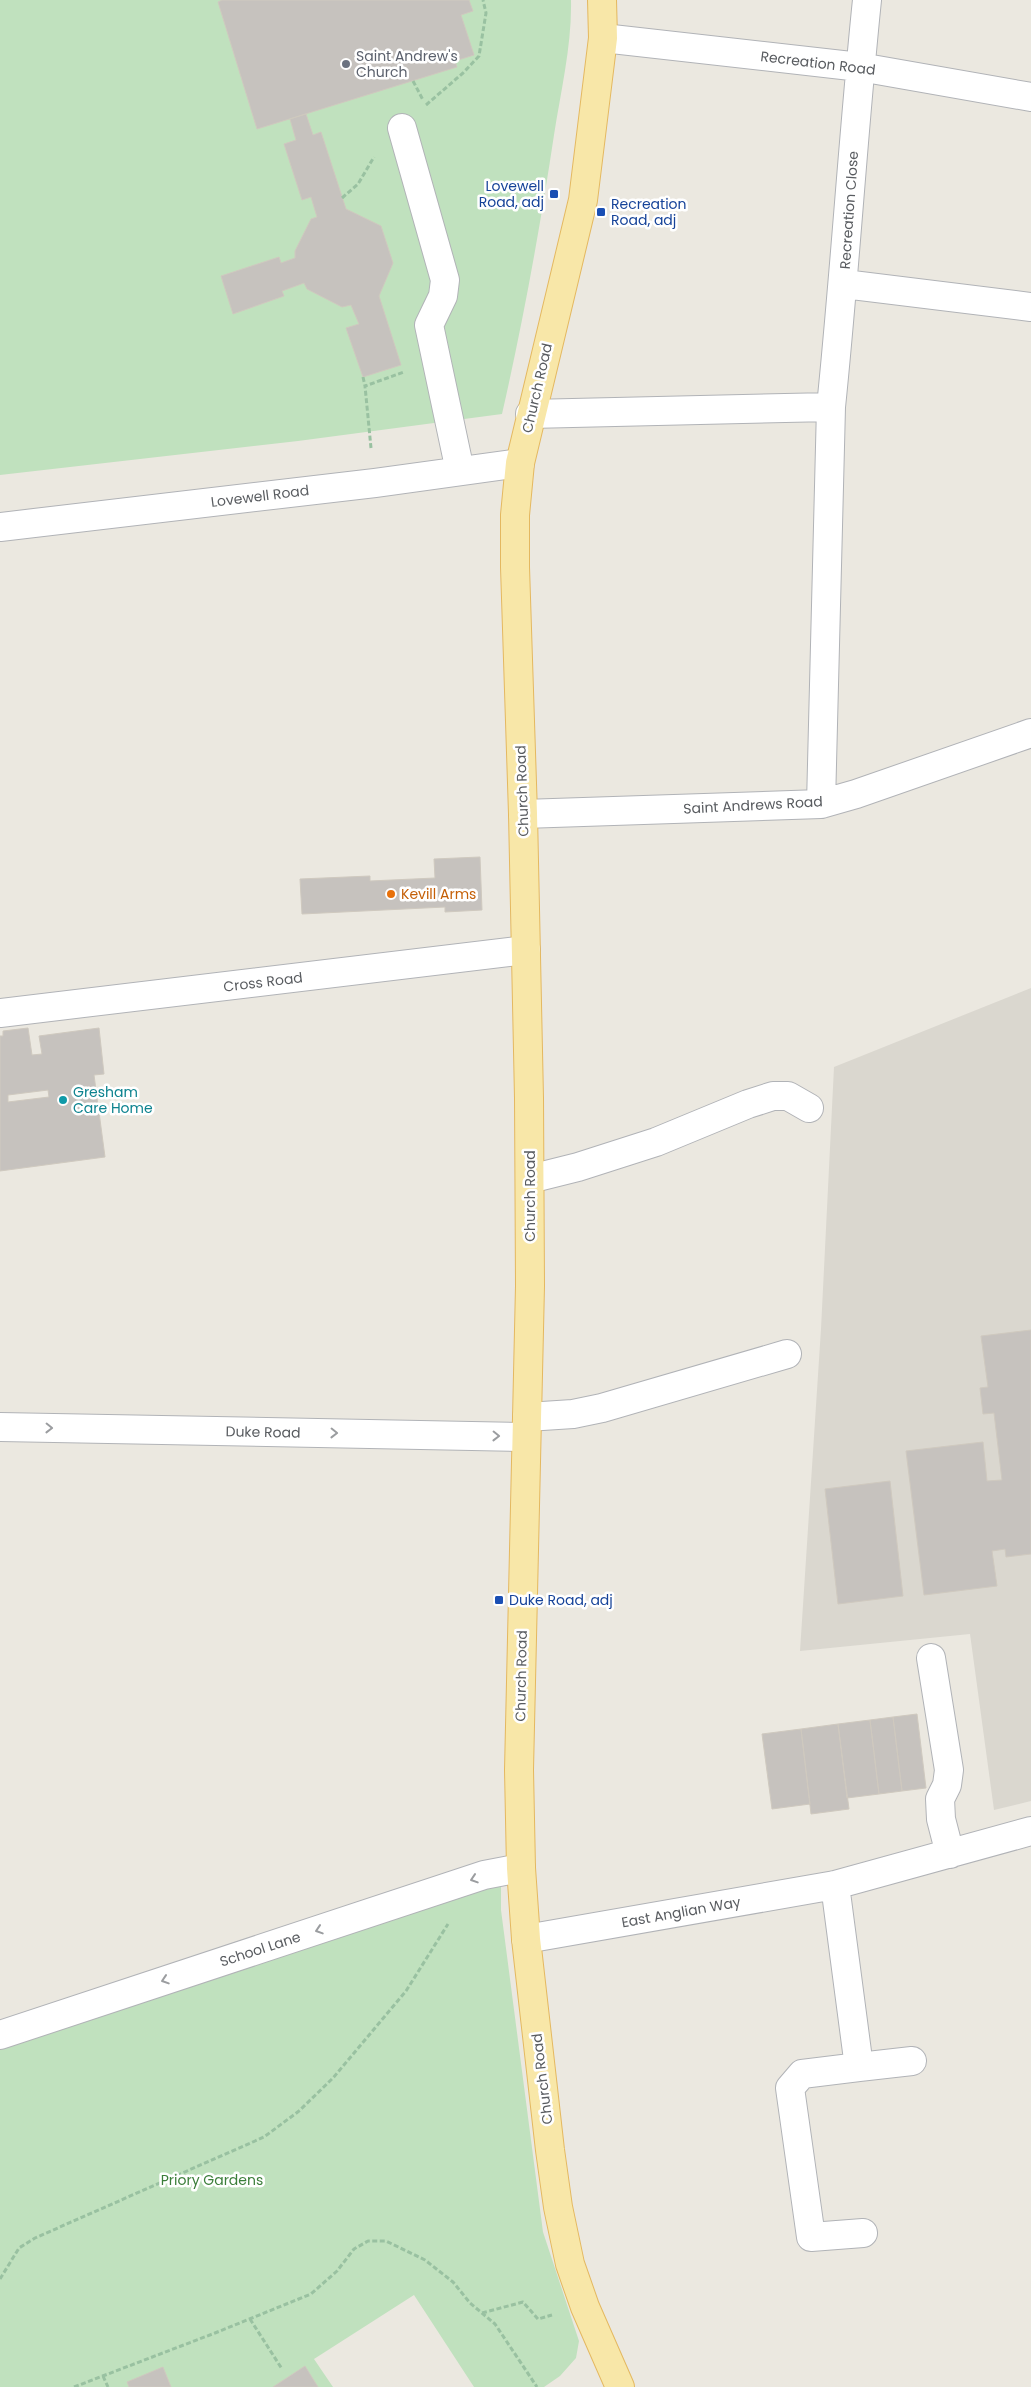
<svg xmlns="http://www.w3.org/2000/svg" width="1031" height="2387" font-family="Poppins,sans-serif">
  <rect width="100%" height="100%" fill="#ebe8e0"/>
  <!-- education -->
  <path fill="#dad7cf" d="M1031,988V1801L994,1810L970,1634L800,1651L821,1329L834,1067Z"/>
  <!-- green -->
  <path fill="#c0e1be" d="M0,0H571C572,45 561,90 554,135C540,228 523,322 502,414L298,441L0,475Z
    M501,1879V1910L543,2232L579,2341L576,2358L560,2376L544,2387H474L414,2295L314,2359L333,2387H0V2040Z"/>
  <!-- building -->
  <path fill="#c6c2be" stroke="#cfc9bf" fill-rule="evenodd" d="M222,0H469L473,11L461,15L474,55L455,61L457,67L257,129L218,2Z
    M306,114L313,135L321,132L346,209L381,226L393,263L379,296L401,365L363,377L346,328L359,324L351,305L342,307L307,289L304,283L282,291L284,296L233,314L221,276L279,257L281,263L295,258V251L311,219L317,217L311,197L302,200L284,144L296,140L290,119Z
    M480,857L482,910L445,912V907L302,914L300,879L370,876V881L435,878L434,859Z
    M28,1028L32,1055L42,1054L39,1036L99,1028L104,1074L94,1075L105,1157L0,1171V1036H3V1031ZM48,1090L49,1097L8,1102V1095Z
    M1031,1330V1554L1006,1557L1005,1549L992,1551L997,1586L924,1595L906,1451L983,1442L987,1481L1002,1480L994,1413L983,1414L980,1388L988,1387L981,1336Z
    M890,1481L903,1596L838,1604L825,1489Z
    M917,1714L926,1788L902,1791L893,1717Z
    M893,1717L902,1791L879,1794L870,1720Z
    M870,1720L879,1794L847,1798L838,1724Z
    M838,1724L849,1809L811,1814L801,1729Z
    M801,1729L810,1804L772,1809L762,1734Z
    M305,2366L318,2387H273Z
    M163,2367L171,2387H129L127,2382Z"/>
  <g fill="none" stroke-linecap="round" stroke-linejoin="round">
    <defs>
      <path id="minor" d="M603,38L860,67L1031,97
        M402,128L445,280L443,296L429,325L460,471
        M844,284L1031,307
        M530,414L831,407C845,271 853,135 867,0
        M0,527L375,483L520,463
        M821,804L831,407
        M523,814L821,804L856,794L1031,733
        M0,1013L526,950
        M530,1179L578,1167L656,1142L748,1104L773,1096H788L809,1108
        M527,1417L573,1414L602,1408L787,1354
        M0,1427L526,1437
        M931,1658L949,1770L947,1785L940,1799L941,1819L950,1854
        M835,1885L859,2067L912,2061
        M526,1939L835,1885L1031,1831
        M0,2035L484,1875L521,1868
        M859,2067L802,2074L790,2088L811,2237L863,2233"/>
      <path id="major" d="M602,0L603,38L583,200L520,463L515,515V567L523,814L529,1098L530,1286L519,1770L521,1868L526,1939L550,2150L558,2207L570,2264L585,2307L620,2387"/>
    </defs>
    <!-- minor casing -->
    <use href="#minor" stroke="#b1b3b7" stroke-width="30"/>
    <!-- major casing -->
    <use href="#major" stroke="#e4b860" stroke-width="30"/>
    <!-- path -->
    <path stroke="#99c1a1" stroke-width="3" stroke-dasharray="5 2.5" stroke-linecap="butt" d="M413,81L423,100
      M426,105L463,73L479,56L486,13L483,0
      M342,198L358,184L374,157
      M363,377L365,386
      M371,448L365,386L404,372
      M0,2279L19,2248L35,2238L264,2137L299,2111L333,2078L406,1991L448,1924
      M482,2313L523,2302L538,2319L552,2315
      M250,2319L282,2369
      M103,2376L108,2387
      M74,2387L215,2333L311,2294L337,2271L354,2249L368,2241H386L425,2260L453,2282L470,2303L495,2324L537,2387"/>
    <!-- minor -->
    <use href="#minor" stroke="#fff" stroke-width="28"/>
    <!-- major -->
    <use href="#major" stroke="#f8e7a8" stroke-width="28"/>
  </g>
  <!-- one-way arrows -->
  <defs><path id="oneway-chevron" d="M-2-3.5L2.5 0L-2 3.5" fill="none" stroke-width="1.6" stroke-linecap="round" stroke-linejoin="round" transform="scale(1.25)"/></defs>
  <g stroke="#9b9da0">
    <use href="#oneway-chevron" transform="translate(49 1428) rotate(1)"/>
    <use href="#oneway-chevron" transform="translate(334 1433) rotate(1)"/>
    <use href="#oneway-chevron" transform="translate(496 1436) rotate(1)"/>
    <use href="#oneway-chevron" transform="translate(474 1879) rotate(162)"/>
    <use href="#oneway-chevron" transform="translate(319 1930) rotate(162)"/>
    <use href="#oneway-chevron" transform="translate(165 1980) rotate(162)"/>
  </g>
  <!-- markers -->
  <circle fill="#6b7280" stroke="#fff" stroke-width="2" cx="346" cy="64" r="5"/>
  <g fill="#1a4fb4" stroke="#fff" stroke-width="2">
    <rect x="549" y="189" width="10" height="10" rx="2.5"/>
    <rect x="596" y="207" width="10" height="10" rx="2.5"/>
    <rect x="494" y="1595" width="10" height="10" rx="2.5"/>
  </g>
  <circle fill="#e8710a" stroke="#fff" stroke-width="2" cx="391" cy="894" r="5"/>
  <circle fill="#0f9aa8" stroke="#fff" stroke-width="2" cx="63" cy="1100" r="5"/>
  <g text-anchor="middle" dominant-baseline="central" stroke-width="5" stroke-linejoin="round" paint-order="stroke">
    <!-- worship labels -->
    <g font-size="14" fill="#5b616d" stroke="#fff" text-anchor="start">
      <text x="356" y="56">Saint Andrew's<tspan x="356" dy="16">Church</tspan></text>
    </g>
    <!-- street labels -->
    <g font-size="14" fill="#595c60" stroke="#fff">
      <text transform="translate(818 63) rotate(7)">Recreation Road</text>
      <text transform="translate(849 210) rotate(-86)">Recreation Close</text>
      <text transform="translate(537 388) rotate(-77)">Church Road</text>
      <text transform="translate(260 496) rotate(-7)">Lovewell Road</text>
      <text transform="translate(522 791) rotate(-92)">Church Road</text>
      <text transform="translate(753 805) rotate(-3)">Saint Andrews Road</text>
      <text transform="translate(263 982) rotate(-7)">Cross Road</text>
      <text transform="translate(530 1196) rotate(-90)">Church Road</text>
      <text transform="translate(263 1432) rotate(1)">Duke Road</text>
      <text transform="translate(521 1676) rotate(-89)">Church Road</text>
      <text transform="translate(681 1912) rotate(-10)">East Anglian Way</text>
      <text transform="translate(260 1949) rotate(-18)">School Lane</text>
      <text transform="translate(542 2079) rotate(-97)">Church Road</text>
    </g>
    <!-- transit labels -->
    <g font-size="14" fill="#164399" stroke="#fff" text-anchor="start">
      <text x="544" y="186" text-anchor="end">Lovewell<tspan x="544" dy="16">Road, adj</tspan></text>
      <text x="611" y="204">Recreation<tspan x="611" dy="16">Road, adj</tspan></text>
      <text x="509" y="1600">Duke Road, adj</text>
    </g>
    <!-- food labels -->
    <g font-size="14" fill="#c56008" stroke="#fff" text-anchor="start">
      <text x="401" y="894">Kevill Arms</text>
    </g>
    <!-- culture labels -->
    <g font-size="14" fill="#0d838f" stroke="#fff" text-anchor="start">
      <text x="73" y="1092">Gresham<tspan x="73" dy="16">Care Home</tspan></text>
    </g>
    <!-- park labels -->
    <g font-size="14" fill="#3b7e3a" stroke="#fff">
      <text x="212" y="2180">Priory Gardens</text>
    </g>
  </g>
</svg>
